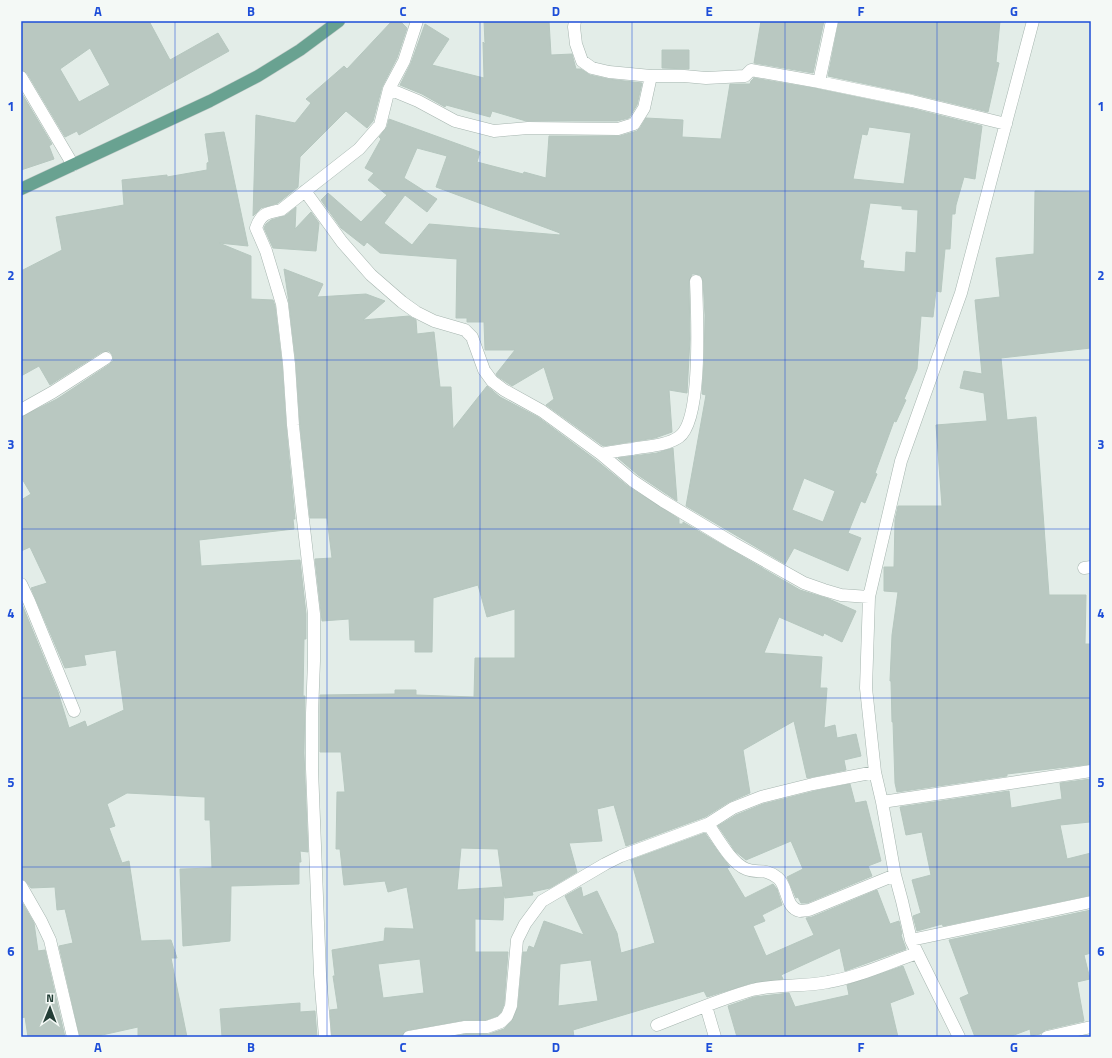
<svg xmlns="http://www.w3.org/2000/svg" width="1112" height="1058" font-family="'Titillium Web',sans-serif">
  <rect width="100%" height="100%" fill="#e3ede8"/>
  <!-- building -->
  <path fill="#b9c8c1" stroke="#b6c7bf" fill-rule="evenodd" d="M21,21H149L170,60L218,33L229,51L79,135L77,131L65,137L27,73L21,70ZM90,48L110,85L79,102L60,69Z
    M392,21H400L407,28L397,58L382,87L373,121L367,128L346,111L300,157L298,187L278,203L261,208L253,216L256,115L295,123L311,103L306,99L344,66L347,69Z
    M484,21H549L551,55L572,54L576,69H581L590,75L608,79L642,83L637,105L629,118L617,121H526L492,111L490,117L446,105L445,107L422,94L400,85L411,63L425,24L449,39L432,65L484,78L483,42L485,44Z
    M761,21H824L813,73L754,63Z
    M839,21H1000L996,62L999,63L988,112L914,94L828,76Z
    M662,50H689V69L662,68Z
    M754,78L818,89L910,108L982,126L975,179L964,177L956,205L955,214H952L950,249H945L941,292L936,291L933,317L921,316L917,369L904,399L906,400L896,422L894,421L875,473L877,474L865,503L861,501L848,533L861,538L848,571L794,548L785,564L686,506L706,395L702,394L704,364L705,315L703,281L700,275L696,274H692L689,281L690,339L687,393L669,390L672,432L655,438L603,446L546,405L554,399L544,367L512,386L497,376L496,374L515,350H485L484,322H467V318H456L457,259L380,253L367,242L364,246L341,228L321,200L328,193L361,222L387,195L368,180L374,173L365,168L381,139L379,137L387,127L389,119L480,152L477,162L523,174L524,172L546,178L549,136H620L637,131L640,128L646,118L683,120L682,137L721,139L730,84H750L751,81ZM869,127L911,133L904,184L853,179L862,134L867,135ZM417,148L447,156L436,187L560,233V235L429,224L412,245L384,223L405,195L427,212L437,199L404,178ZM870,203L902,206V209L918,210L916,253L906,252L905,272L863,268L864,261L860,260ZM804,478L835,491L823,522L792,510Z
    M21,92L52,144L49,146L54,159L21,170Z
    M224,132L248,246L219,243L251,256V299L273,300L275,306L282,365L286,426L295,519H293L294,529L199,540L201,566L300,560L306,614V639H304L303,696H305L304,753L308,852L300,851L301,862H299V884L231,886L230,941L183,946L180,869L212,868L210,820H205V797L127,793L107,804L115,826L109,828L122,863L129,861L141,941L171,940L177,958H171L187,1037H138V1027L93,1037H80L59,946L73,943L65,909L57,910L55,887L31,888L25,880L21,879V602L58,692L69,728L85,721L87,727L124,710L116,650L84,655L86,665L65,668L31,588L47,583L30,547L21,551V500L31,494L21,477V417L57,399L110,364L113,361V357L112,354L109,351L102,352L50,385L39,366L21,376V271L62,250L56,217L124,205L122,180L167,175V177L207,170V163L209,162L205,134Z
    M1035,191L1091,192V348L1001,358L1007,420L1036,417L1049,595H1086L1085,644H1091V764L1007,774V776L897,792L895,783L893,722H892L891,681H890L892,635L898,592L884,591V567H894L895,520L898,506H942L936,425L987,421L984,393L960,388L964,371L982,374L975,300L1000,297L996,258L1034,254Z
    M296,207L295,229L311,212L319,223L316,251L273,248L264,228L266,224L271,220L285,216Z
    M284,269L323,284L317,297L366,294L385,301L363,320L409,316L416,320L417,334L434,332L440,387H451L453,429L487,386L500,397L538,417L596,460L629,487L679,519V524H683V522L800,590L829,599L856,611L842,642L824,633L823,636L779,617L764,653L822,657L820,688H827L824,728L835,725L837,738L856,734L861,756L844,760L846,770L807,778L794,721L743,750L750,793L729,802L705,817L626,846L614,805L597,809L602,841L569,843L577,872L550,888L532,892L533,895L505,898L504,892L503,920L475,919V952H508L504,1004L501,1012L497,1016L486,1020H464L408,1030L404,1032L402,1037H332L330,1010L338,1009L333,976H335L332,950L384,941L385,928L414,929L407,887L388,892L385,881L344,885L340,849H336L337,792H345L341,752H320V695L395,694V690H416V695L474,697L475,658H515V609L487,617L478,585L433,598L432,652H415V640H350L349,619L322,621L315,559L332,558L327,518H310L300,424L296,363L289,303ZM461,848L498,849L503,887L457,890ZM420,959L424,993L383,998L378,964Z
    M673,448L677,501L638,475L618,458L657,453Z
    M1091,779V812H1089L1090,822L1060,825L1067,859L1091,853V895L943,926L942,924L917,931L913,916L921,913L912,880L931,875L922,832L906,835L900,807L1009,791L1011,808L1062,799L1060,783Z
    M850,784L855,803L866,801L881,861L868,866L872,876L807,903H801L798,897L796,898L787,877L803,869L791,841L746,860L735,851L718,826L736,815L763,804L815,791Z
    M705,833L719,853L730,867L727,868L745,898L773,884L777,889L782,905L762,915L765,921L753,926L766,956L814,935L806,918L812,917L877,890L890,924L899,921L902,934L901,935L906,949L845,971L840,948L781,975L783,979L751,983L707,997L704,991L573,1030L574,1037H452L466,1034H489L504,1029L512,1021L518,1007L523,952H527L529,946L534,948L544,921L584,935L565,896L581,887L583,897L597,891L617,933L621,953L655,943L631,860ZM591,960L598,1001L558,1006L560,964Z
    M23,904L34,923L38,951L45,950L65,1037H28L25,1017L21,1018V905Z
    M1091,910V953L1084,955L1090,979L1077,982L1084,1021L1045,1030L1040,1034L1031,1036L1030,1029L1009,1037H975L960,998L969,994L949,940Z
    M903,966L914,994L890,1003L898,1037H737L728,1006L754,997L789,993L795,1007L849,995L847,985Z
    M300,1003V1012L315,1011L317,1037H222L220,1009Z"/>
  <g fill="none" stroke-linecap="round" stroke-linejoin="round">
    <defs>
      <path id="lane" d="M1084,568L1091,567"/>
      <path id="street" d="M575,21L574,27L576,44L582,61L592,68L609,72L651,76H684L706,78L745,76L751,70L819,82L912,101L1006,124
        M21,77L73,165
        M819,82L832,21
        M389,89L418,101L455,121L494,131L528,128L618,129L634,124L644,108L651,76
        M305,191L342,242L371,275L402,302L416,312L434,321L465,330L472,337L484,370L492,381L504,390L542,411L601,454L633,481L663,501L733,543L804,583L824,590L841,595L869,597
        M21,410L53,392L106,358
        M601,454C611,452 622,450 632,449C647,446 666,446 679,437C703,420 697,311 696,281
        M21,584L29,601L74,711
        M882,802L1091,771
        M708,824C717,837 731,863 746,869C758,874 764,867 778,878C788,886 785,908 800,911C802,911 806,910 809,910L895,875
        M21,886L41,921L50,940L73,1037
        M911,940L1091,902
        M706,1006L715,1037
        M657,1025C688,1013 720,999 752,990C777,984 803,987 828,982C858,977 888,963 917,953
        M325,1037L320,974L312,769V713L314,661V614L302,511L293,425L289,364L282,304L266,251L256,228C261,213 267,213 281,210L359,149L380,125L389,89L404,61L417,21
        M409,1037L465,1027H487L501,1022L507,1016L511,1006L517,940L525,924L542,901L605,864L621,856L708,824L733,808L761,797L813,784L875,772
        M959,1037L911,940L902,901L895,875L882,802L875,772L866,688L869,597L901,461L961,293L1033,21
        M1047,1037L1091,1027"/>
      <path id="primary" d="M21,189L210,101L258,76L300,50L339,21"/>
    </defs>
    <!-- lane casing -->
    <use href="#lane" stroke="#a6b5af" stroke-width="13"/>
    <!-- street casing -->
    <use href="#street" stroke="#a6b5af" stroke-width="13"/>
    <!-- primary casing -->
    <use href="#primary" stroke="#c1c9c7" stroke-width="13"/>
    <!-- lane -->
    <use href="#lane" stroke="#fff" stroke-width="12"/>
    <!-- street -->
    <use href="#street" stroke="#fff" stroke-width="12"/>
    <!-- primary -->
    <use href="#primary" stroke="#69a291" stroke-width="12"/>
  </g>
  <!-- grid -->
  <path fill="none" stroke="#1d4ed8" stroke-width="1" stroke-opacity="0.55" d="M175,21V1037M327,21V1037M480,21V1037M632,21V1037M785,21V1037M937,21V1037M21,191H1091M21,360H1091M21,529H1091M21,698H1091M21,867H1091"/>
  <!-- border -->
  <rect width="1112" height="1058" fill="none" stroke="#f4f9f6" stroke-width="44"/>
  <!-- north arrow -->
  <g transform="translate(50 1008) rotate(1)" stroke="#f4f9f6" stroke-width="3" paint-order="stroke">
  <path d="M0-3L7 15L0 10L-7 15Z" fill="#233e36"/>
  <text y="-6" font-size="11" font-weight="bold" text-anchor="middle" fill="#233e36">N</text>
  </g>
  <rect x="22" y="22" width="1068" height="1014" fill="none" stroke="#1d4ed8" stroke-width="1.5"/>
  <g font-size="13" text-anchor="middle" font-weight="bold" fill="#1d4ed8">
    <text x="98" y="16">A</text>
    <text x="251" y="16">B</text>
    <text x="403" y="16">C</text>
    <text x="556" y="16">D</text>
    <text x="709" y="16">E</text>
    <text x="861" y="16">F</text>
    <text x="1014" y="16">G</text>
    <text x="11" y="111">1</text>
    <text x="1101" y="111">1</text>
    <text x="11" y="280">2</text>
    <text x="1101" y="280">2</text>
    <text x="11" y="449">3</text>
    <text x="1101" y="449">3</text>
    <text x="11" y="618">4</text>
    <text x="1101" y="618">4</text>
    <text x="11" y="787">5</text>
    <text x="1101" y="787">5</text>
    <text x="11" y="956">6</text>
    <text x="1101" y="956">6</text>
    <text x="98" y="1052">A</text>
    <text x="251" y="1052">B</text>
    <text x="403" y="1052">C</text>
    <text x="556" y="1052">D</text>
    <text x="709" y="1052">E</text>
    <text x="861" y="1052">F</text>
    <text x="1014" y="1052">G</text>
  </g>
</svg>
